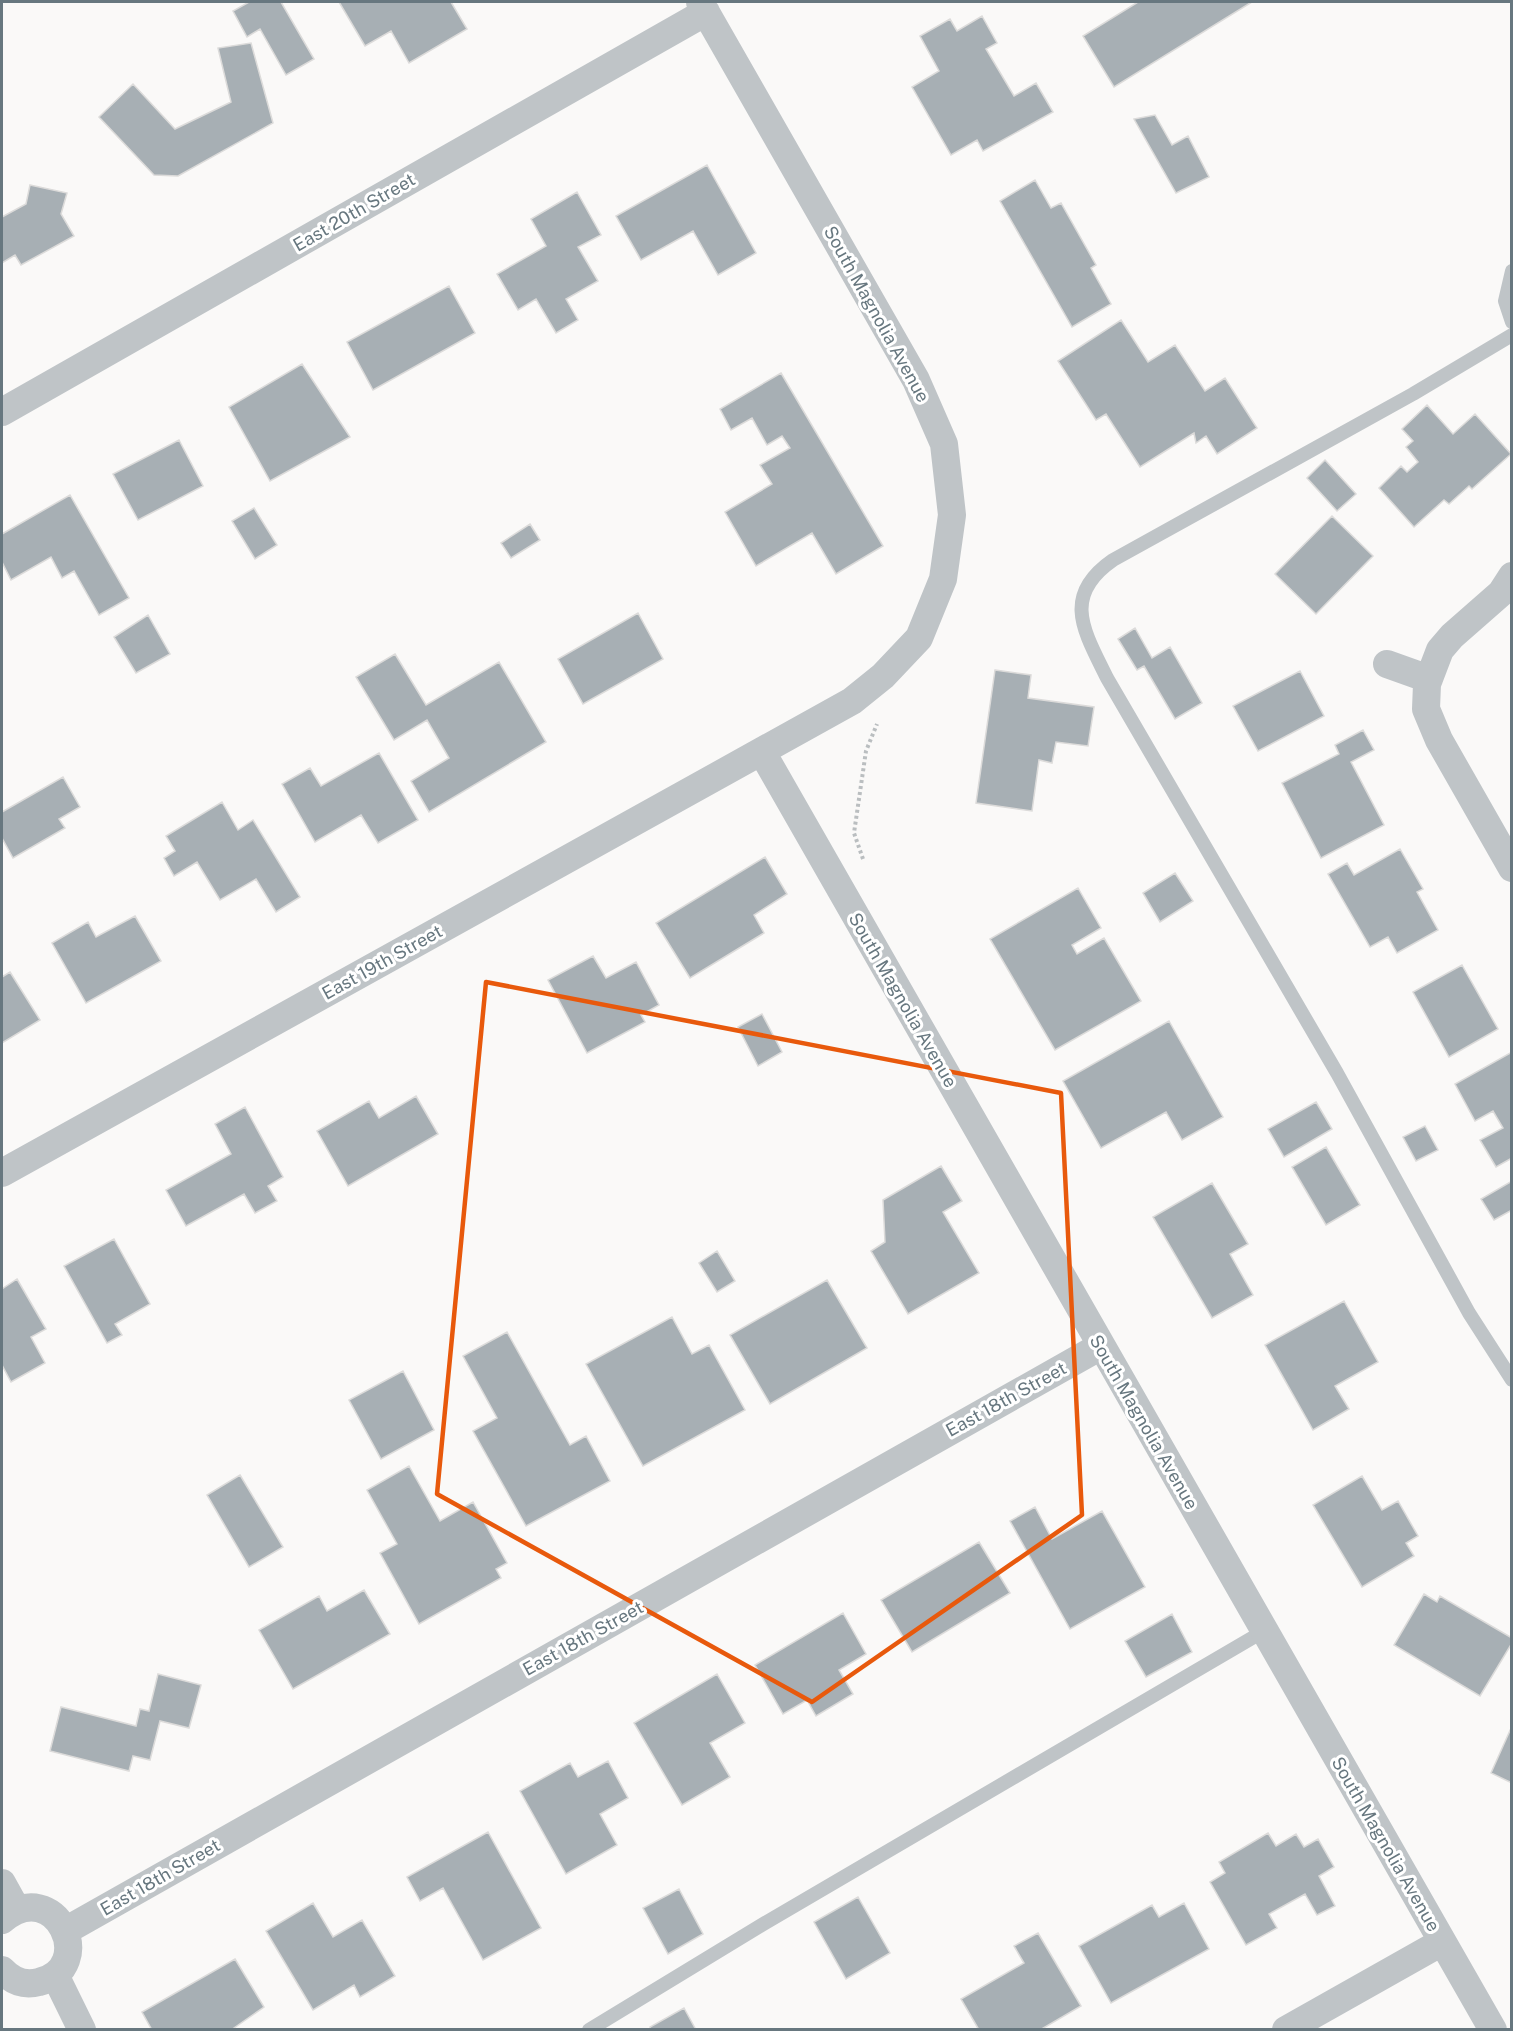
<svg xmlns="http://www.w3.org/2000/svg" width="1513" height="2031" font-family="'Public Sans',sans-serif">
  <rect width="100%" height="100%" fill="#faf9f8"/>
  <!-- building -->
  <path fill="#a7afb4" stroke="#dcdbda" stroke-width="1.5" d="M249,2H281L314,59L286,75L260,29L247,37L233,11Z
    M339,2H451L467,29L409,63L391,31L365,46Z
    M1138,2H1252L1114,87L1083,36Z
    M982,16L997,43L986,49L1014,96L1036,83L1053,112L983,151L977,140L951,155L912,87L939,71L920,36L950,19L957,31Z
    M251,43L273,123L178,176L154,175L99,117L133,84L175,129L231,102L218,48Z
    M1155,115L1172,145L1188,136L1209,177L1176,193L1134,119Z
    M707,165L756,253L718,275L693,231L641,260L616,216Z
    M1035,180L1051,208L1061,203L1096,265L1091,268L1111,304L1072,327L1000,201Z
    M30,185L67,193L61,214L74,236L21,265L15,255L2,263V217L26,204Z
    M577,192L601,235L578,247L598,281L566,299L578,320L556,333L536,299L518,310L497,274L546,246L531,219Z
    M449,286L475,333L373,390L347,342Z
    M1121,320L1148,362L1175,345L1205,391L1225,378L1257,428L1217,454L1206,436L1196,443L1194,433L1140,467L1106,414L1096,420L1058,361Z
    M302,364L350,437L270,481L229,407Z
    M781,373L883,546L836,574L812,533L756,566L725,512L772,484L760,465L790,448L782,436L767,445L752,418L731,430L720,409Z
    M1427,405L1453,434L1475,414L1511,454L1472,489L1469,486L1449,504L1444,500L1414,527L1379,488L1401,466L1407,472L1418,462L1406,447L1413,441L1402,429Z
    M179,440L203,486L138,520L113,474Z
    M1325,460L1356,494L1337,511L1307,478Z
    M70,495L129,598L99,615L74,571L62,578L51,557L11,580L2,562V534Z
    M254,508L277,545L255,559L232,521Z
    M1332,516L1373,556L1316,614L1275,574Z
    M530,524L540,540L511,558L501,543Z
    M638,613L663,659L583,704L558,659Z
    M148,615L170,654L136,673L114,637Z
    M1135,628L1152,658L1170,647L1202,703L1175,719L1144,666L1137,670L1118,639Z
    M395,654L426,705L499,662L546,742L429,812L411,781L449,758L427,720L394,740L356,677Z
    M995,670L1031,675L1028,698L1094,707L1088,746L1056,742L1052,763L1039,760L1032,811L976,803Z
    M1300,671L1324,716L1258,751L1233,706Z
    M1363,730L1374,750L1351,762L1384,825L1321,858L1282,783L1339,754L1335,745Z
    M379,753L418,820L378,843L361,815L315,842L282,784L310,768L321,786Z
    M63,777L80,807L59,819L65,828L13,858L2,838V812Z
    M222,802L238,830L253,820L300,897L276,912L256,879L220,900L197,862L174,876L164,858L175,851L166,836Z
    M1400,849L1423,889L1417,892L1438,930L1397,953L1388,937L1370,947L1328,874L1347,863L1354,875Z
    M765,857L787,894L754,915L764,933L690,978L656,923Z
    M1175,873L1193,901L1160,922L1143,893Z
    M1078,888L1101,928L1072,945L1077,954L1104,938L1141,1001L1055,1050L990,939Z
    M135,916L161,961L86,1003L52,943L88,922L96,937Z
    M593,956L606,978L636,962L659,1005L641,1015L645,1022L587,1053L548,980Z
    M1462,965L1498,1029L1449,1057L1413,992Z
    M10,972L40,1020L2,1043V977Z
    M762,1014L782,1052L758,1066L738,1027Z
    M1169,1021L1223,1117L1182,1140L1166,1112L1101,1148L1063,1081Z
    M1512,1052V1158L1496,1167L1480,1140L1503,1128L1493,1111L1475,1121L1455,1084Z
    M416,1096L438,1134L348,1186L317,1131L369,1101L379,1118Z
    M1316,1102L1332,1129L1284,1157L1268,1129Z
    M245,1107L283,1177L268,1186L277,1201L255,1213L244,1194L186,1226L166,1190L231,1154L215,1124Z
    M1425,1126L1438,1150L1416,1161L1403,1137Z
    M1326,1147L1360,1205L1326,1225L1292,1167Z
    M941,1166L962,1201L943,1212L979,1273L908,1314L871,1251L885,1242L883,1200Z
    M1512,1181V1210L1494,1220L1481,1199Z
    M1212,1183L1248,1244L1230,1254L1253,1295L1212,1318L1153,1217Z
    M114,1239L150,1304L115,1324L122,1335L107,1343L64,1266Z
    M717,1251L735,1281L717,1292L699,1263Z
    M17,1279L46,1329L31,1337L45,1363L11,1382L2,1365V1289Z
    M827,1280L867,1348L770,1404L730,1335Z
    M1344,1301L1378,1362L1335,1386L1349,1409L1313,1430L1265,1345Z
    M672,1317L692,1354L709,1345L745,1410L643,1466L586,1364Z
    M507,1332L570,1445L586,1436L610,1481L526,1526L473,1431L497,1418L463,1356Z
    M403,1371L434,1430L381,1459L349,1400Z
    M409,1466L440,1521L473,1502L507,1563L496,1569L501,1578L419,1624L380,1553L397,1544L367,1490Z
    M240,1475L283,1547L249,1567L207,1495Z
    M1362,1476L1382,1510L1398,1501L1418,1536L1406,1543L1414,1556L1362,1587L1313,1505Z
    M1035,1507L1052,1539L1102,1511L1145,1587L1070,1629L1010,1521Z
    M979,1542L1010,1593L912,1652L881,1600Z
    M364,1590L390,1634L293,1689L259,1630L319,1596L327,1611Z
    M1424,1594L1437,1602L1440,1596L1512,1638V1643L1480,1696L1394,1645Z
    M843,1613L866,1654L839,1670L853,1694L816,1716L807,1700L783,1714L755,1665Z
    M1172,1614L1192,1652L1146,1677L1125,1641Z
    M158,1674L201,1685L189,1728L160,1721L150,1760L133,1756L129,1771L50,1751L61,1707L136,1726L140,1709L149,1711Z
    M717,1674L745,1723L710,1743L730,1777L682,1805L634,1723Z
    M1512,1726V1783L1491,1773Z
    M608,1761L628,1798L600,1814L617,1845L566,1874L520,1791L570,1763L578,1777Z
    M488,1832L541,1928L483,1960L443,1888L420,1901L407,1877Z
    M1268,1833L1276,1846L1296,1834L1304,1847L1318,1839L1334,1867L1319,1876L1335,1906L1317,1915L1305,1894L1269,1914L1277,1928L1246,1945L1210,1882L1225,1873L1219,1862Z
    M679,1889L703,1934L668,1954L643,1908Z
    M858,1897L890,1953L846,1979L814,1922Z
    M313,1903L333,1937L362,1920L395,1976L360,1997L354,1985L313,2010L266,1931Z
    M1184,1903L1209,1949L1111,2003L1079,1946L1152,1905L1159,1917Z
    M1038,1933L1081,2006L1040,2030H979L961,1999L1024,1963L1014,1946Z
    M235,1959L264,2007L231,2030H152L142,2012Z
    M684,2008L696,2030H651L650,2027Z"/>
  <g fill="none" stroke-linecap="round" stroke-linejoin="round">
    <!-- path -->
    <path stroke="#babec0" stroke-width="4" stroke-dasharray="3 3" stroke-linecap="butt" d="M863,859L854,833L866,751L877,724"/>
    <!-- service -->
    <path stroke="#bfc4c7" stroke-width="14" d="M1512,271L1505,301L1512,322
      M1512,335L1413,394L1113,560C1061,596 1084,631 1107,678L1337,1073L1469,1313L1512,1380
      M589,2030L765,1923L1264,1631"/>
    <!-- minor -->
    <path stroke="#bfc4c7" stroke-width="28" d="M2,412L706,12
      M1512,576L1501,593L1452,636L1440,650L1427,684L1426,709L1439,740L1512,868
      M1387,664L1429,679
      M762,752L1493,2030
      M2,1173L852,701L883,676L919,638L943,579L952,515L944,444L916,380L700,2
      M2,1883L17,1910
      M2,1920C56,1874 99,1968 39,1982C24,1986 12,1981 2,1970
      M65,1931L1101,1346
      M55,1975L82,2030
      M1286,2030L1442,1942"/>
  </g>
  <!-- marked area -->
  <path fill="none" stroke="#e8590c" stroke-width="4.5" stroke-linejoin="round" d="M486,982L1061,1093L1082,1515L812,1702L437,1494Z"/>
  <g text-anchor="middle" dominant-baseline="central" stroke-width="6" stroke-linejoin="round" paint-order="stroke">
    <!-- street labels -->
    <g font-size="18" fill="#67777f" stroke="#fff">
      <text transform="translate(354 212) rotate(-30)">East 20th Street</text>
      <text transform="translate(877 314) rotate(61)">South Magnolia Avenue</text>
      <text transform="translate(382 962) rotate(-29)">East 19th Street</text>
      <text transform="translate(903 1000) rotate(60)">South Magnolia Avenue</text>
      <text transform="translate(1006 1399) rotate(-29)">East 18th Street</text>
      <text transform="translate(1144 1422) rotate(60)">South Magnolia Avenue</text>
      <text transform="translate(583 1638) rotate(-29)">East 18th Street</text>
      <text transform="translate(1386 1844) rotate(60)">South Magnolia Avenue</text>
      <text transform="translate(160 1877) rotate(-30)">East 18th Street</text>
    </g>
  </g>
  <!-- border -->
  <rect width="1513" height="2031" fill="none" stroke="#67777f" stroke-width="6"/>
</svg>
